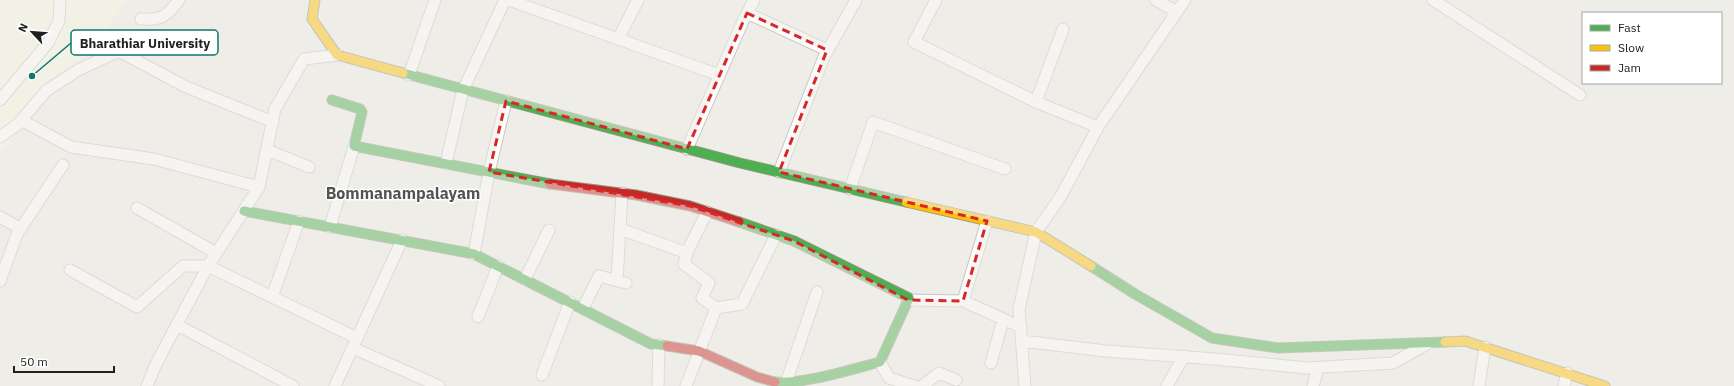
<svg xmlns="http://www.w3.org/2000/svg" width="1734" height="386" font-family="'IBM Plex Sans',sans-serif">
  <rect width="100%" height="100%" fill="#eeede8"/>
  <!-- education -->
  <path fill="#f6f7e4" d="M0,0H129L0,153Z"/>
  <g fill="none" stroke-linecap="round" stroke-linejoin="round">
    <defs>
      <path id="street" d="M509,0L719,75
        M936,0L914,42L1036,102L1098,127
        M1156,0L1177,12
        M1433,0L1580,95
        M747,13L827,50
        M141,19C161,21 167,16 179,0
        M618,39L638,0
        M409,75L435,0
        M0,100L48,43L59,21L60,0
        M1036,102L1063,29
        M21,120L71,147L154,159L259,187
        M0,137L18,124L46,91L78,70L119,51L184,86L273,122
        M687,149L744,19L754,0
        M267,150L309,167
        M446,163L463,90L505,0
        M779,172L824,57L856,0
        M850,189L873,122L1005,169
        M137,208L216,253
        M707,212L688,250L684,264L709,283L702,298L716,308L742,304L776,235
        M0,217L21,229
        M330,227L354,146
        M620,229L687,253
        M474,254L489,172L506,101
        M70,270L137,307L183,266H208L357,338
        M525,279L549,230
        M617,280L622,193
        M0,281L17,234L63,165
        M272,297L299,221
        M908,300L963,301L1021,327
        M963,301L987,221
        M583,308L599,276L626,283
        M478,317L498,266
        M177,325L293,386
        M1022,341L1106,351L1215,359L1307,368L1393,363L1427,344
        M353,348L439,386
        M880,362L889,378L914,386
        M991,363L1003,320
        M542,375L570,302
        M147,386L156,364L208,266L259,187L275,109L304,59L337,55
        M335,386L402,240
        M658,386L659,345
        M686,386L716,308
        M785,386L817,292
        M922,386L939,373L956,380
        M1025,386L1019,309L1036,232L1061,196L1098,127L1185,0
        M1167,386L1184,356
        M1313,386L1318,368
        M1479,386L1485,347
        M1564,386L1567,373"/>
      <path id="fast" d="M403,73L740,163L906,202
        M332,100L360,109L362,112L354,146L550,184
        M244,211L474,254L651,344L667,346
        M739,222L794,241L909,298L880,362C852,369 802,385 775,382
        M1091,266L1135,294L1212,338L1278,348L1445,342"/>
      <path id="slow" d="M315,0L312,19L337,55L403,73
        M906,202L1036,232L1091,266
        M1445,342L1465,341L1605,386"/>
      <path id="jam" d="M550,184L636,195L690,206L739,222
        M667,346L699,351L757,377L775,382"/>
    </defs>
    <!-- street casing -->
    <use href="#street" stroke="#c7c6c4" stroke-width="13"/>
    <!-- fast casing -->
    <use href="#fast" stroke="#949880" stroke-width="11"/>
    <!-- slow casing -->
    <use href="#slow" stroke="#949880" stroke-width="11"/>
    <!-- jam casing -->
    <use href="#jam" stroke="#949880" stroke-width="11"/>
    <!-- street -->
    <use href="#street" stroke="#fcfcfc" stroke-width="11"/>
    <!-- fast -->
    <use href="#fast" stroke="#4caf50" stroke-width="9"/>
    <!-- slow -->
    <use href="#slow" stroke="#ffc107" stroke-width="9"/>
    <!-- jam -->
    <use href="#jam" stroke="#c62828" stroke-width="9"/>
  </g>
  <!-- marked area -->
  <path d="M0 0H1734V386H0ZM747,13L827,50L779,172L987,221L963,301L908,300L794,241L690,206L489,172L506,101L687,149Z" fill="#eeede8" fill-opacity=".55" fill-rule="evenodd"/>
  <path fill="none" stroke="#d62828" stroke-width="3" stroke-dasharray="8 5" stroke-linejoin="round" d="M747,13L827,50L779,172L987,221L963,301L908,300L794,241L690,206L489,172L506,101L687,149Z"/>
  <g text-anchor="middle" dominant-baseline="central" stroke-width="3" stroke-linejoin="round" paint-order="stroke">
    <!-- district labels -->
    <g font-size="16" font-weight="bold" fill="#535353" stroke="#fff">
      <text x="403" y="193">Bommanampalayam</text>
    </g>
  </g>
  <!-- callouts -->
  <path fill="none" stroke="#0f766e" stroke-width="1.5" d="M32 76L71 43"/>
  <circle fill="#0f766e" stroke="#fff" stroke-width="1.5" cx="32" cy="76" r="4"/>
  <rect fill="#fff" stroke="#0f766e" stroke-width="1.5" x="71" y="30" width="147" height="25" rx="4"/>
  <g font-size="13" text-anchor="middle" font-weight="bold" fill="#202020">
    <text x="145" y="48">Bharathiar University</text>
  </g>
  <!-- legend -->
  <rect x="1582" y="12" width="140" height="72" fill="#ffffff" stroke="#a6a6a6"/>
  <rect x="1590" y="25" width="20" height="6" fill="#4caf50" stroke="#a6a6a6"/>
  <text x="1618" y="32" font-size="12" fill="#202020">Fast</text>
  <rect x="1590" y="45" width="20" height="6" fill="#ffc107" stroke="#a6a6a6"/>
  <text x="1618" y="52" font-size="12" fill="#202020">Slow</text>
  <rect x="1590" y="65" width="20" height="6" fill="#c62828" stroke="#a6a6a6"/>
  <text x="1618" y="72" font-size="12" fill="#202020">Jam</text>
  <!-- north arrow -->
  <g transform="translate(32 32) rotate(296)" stroke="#ffffff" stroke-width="3" paint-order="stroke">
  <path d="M0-3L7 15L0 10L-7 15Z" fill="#202020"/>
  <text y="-6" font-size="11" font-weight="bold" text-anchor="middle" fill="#202020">N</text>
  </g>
  <!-- scale -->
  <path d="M14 366v6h100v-6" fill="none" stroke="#202020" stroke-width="2"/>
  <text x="20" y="366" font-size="12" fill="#202020" stroke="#ffffff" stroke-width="3" paint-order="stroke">50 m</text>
</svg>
